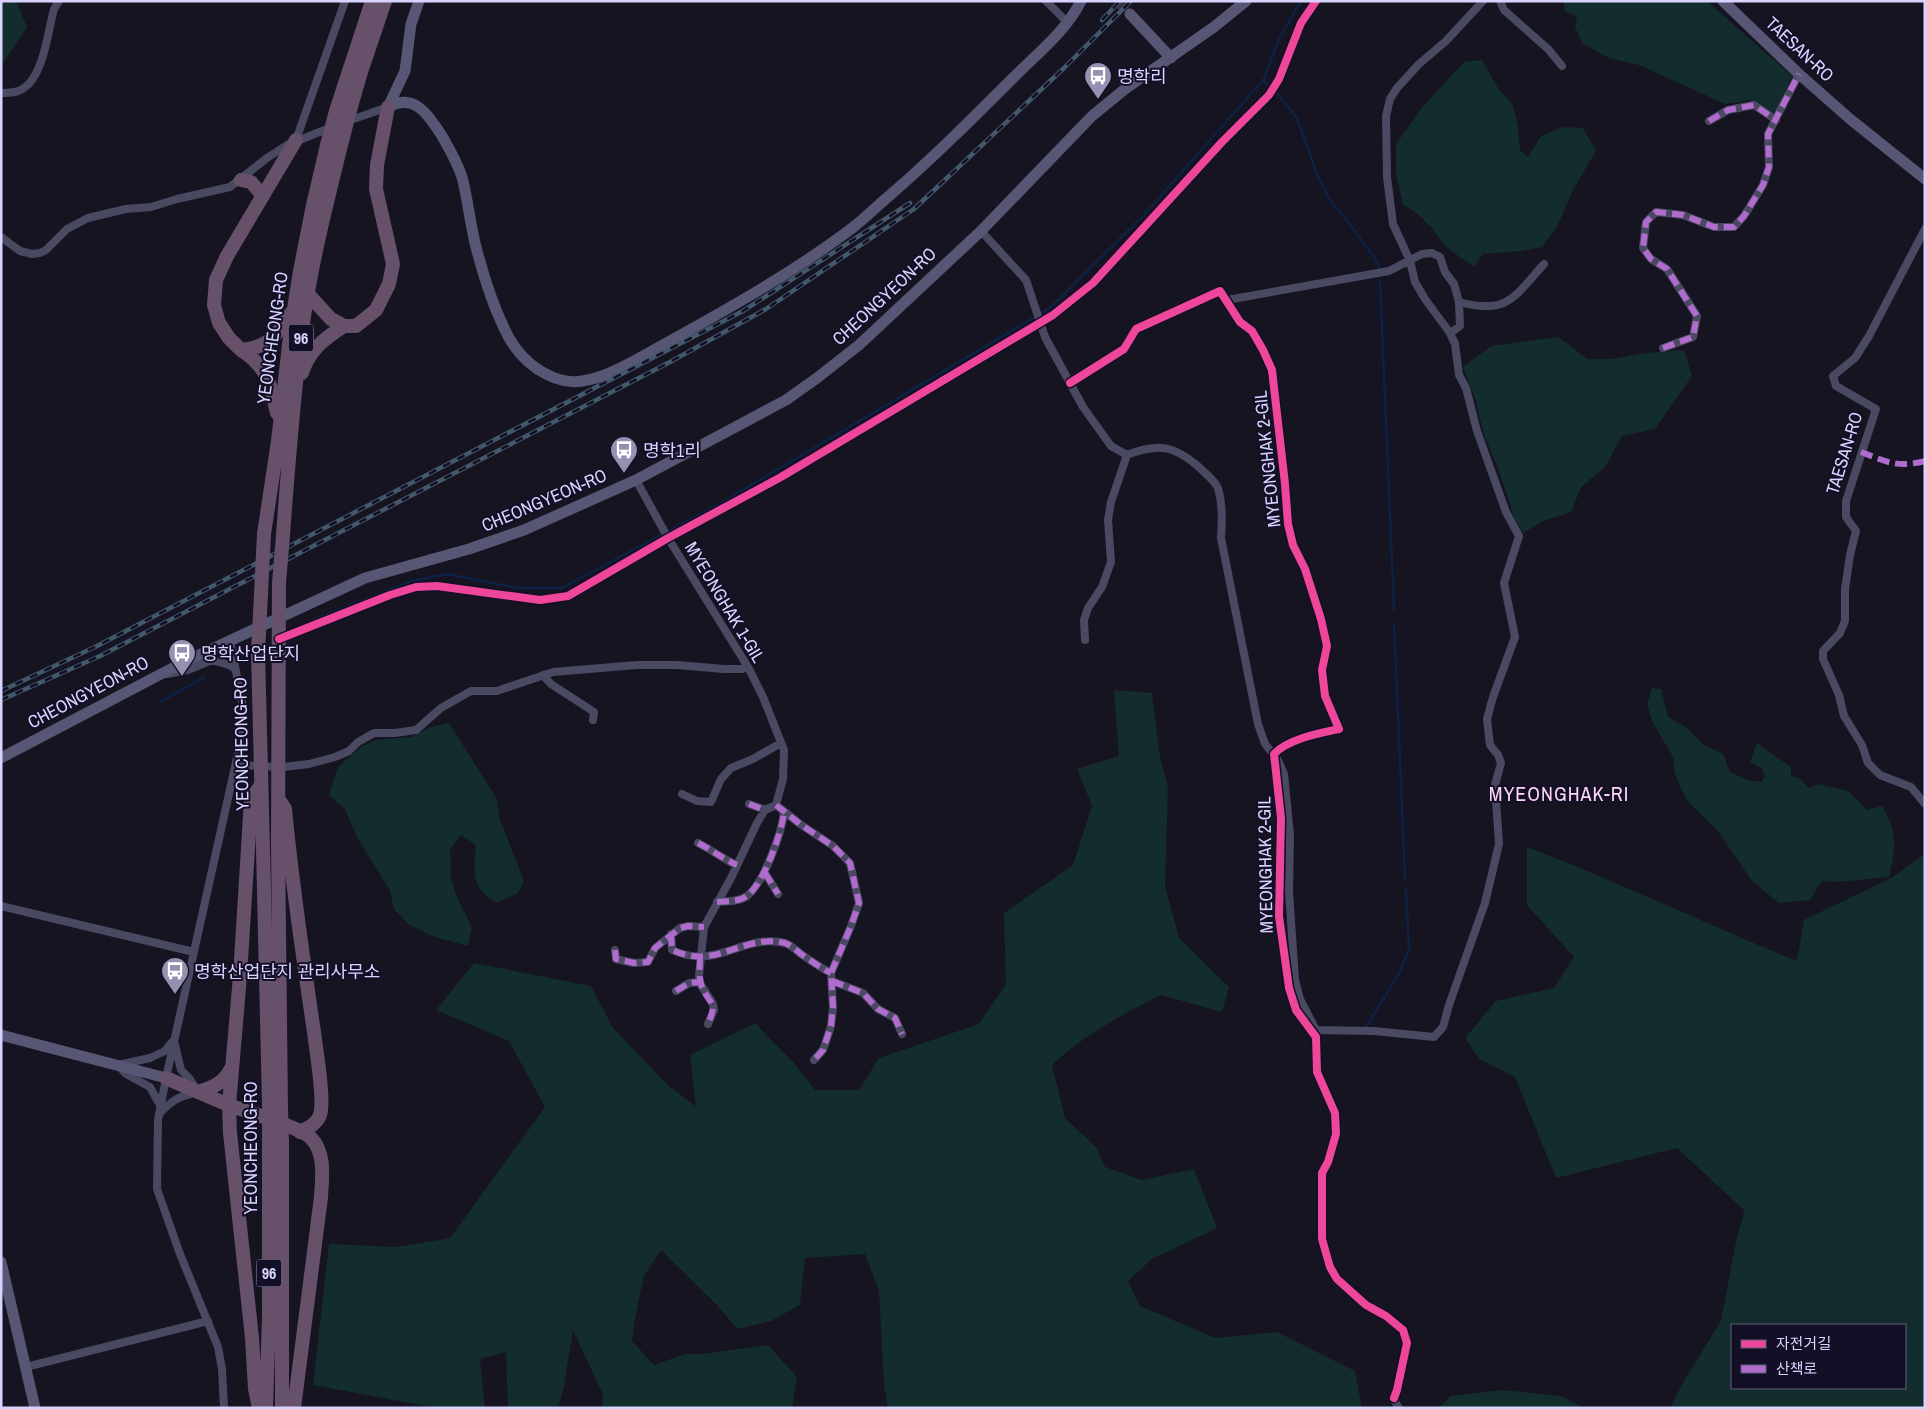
<svg xmlns="http://www.w3.org/2000/svg" width="1926" height="1409" font-family="'Archivo Narrow','Noto Sans KR',sans-serif">
  <rect width="100%" height="100%" fill="#161421"/>
  <!-- green -->
  <path fill="#132c2d" fill-rule="evenodd" d="M1,1H16L27,27L1,66Z
    M1563,1H1707L1792,76L1775,117L1752,100L1725,104L1639,65L1609,58L1583,44L1575,27L1577,17L1565,11Z
    M1482,60L1498,88L1513,105L1518,128L1520,150L1528,157L1541,136L1563,127L1583,128L1596,151L1573,190L1557,227L1542,247L1521,251L1483,254L1474,267L1446,247L1431,227L1417,213L1403,205L1396,173V144L1424,105L1464,62Z
    M1558,337L1588,359H1613L1645,353L1684,350L1692,376L1655,429L1622,436L1605,467L1581,487L1571,512L1543,521L1523,533L1514,517L1499,471L1484,435L1475,398L1463,367L1491,346Z
    M1652,688L1661,689L1668,717L1686,727L1704,745L1723,754L1730,772L1748,780L1762,782L1765,775L1761,768L1750,762L1757,743L1791,767V776L1800,779L1809,788L1818,784L1848,791L1867,810L1882,806C1898,832 1896,849 1889,877L1837,882L1822,881L1810,900L1779,903L1752,881L1718,831L1689,803L1683,793L1674,772L1673,757L1652,721L1647,704Z
    M1114,690L1152,693L1160,757L1168,787L1165,886L1179,938L1229,987L1222,1012L1161,995C1123,1014 1084,1035 1052,1065L1065,1118L1097,1148L1105,1167L1142,1180L1194,1169L1217,1228L1152,1259L1128,1281L1140,1306L1215,1338L1277,1332L1355,1371L1362,1408H888L884,1384L879,1291L865,1254L805,1258L800,1305L771,1321L737,1329L717,1305L661,1250L644,1276L635,1318L632,1341L654,1365L685,1354H702L768,1345L797,1377L792,1408H602L603,1395L573,1330L564,1386L558,1408H508L506,1352L480,1359L485,1408H437L313,1385L329,1244L397,1247L450,1238L545,1107L509,1041L436,1010L474,963L591,986L613,1028L669,1086L696,1106L690,1055L755,1023L793,1062L815,1090H859L879,1058L979,1024L1006,984L1004,913L1073,865L1092,806L1077,769L1119,756Z
    M449,723L497,799L499,817L524,881L518,893L497,903C471,889 473,872 476,845L461,835L450,849L451,878L456,895L472,928L468,946L432,936L408,924L394,909L390,891L357,837L345,809L329,795L338,767L362,746L376,740L411,737L429,728Z
    M1527,847C1618,882 1706,924 1797,961L1804,920L1891,878L1925,854V1408H1670L1684,1381L1721,1321L1737,1236L1745,1211L1677,1148L1556,1178L1515,1077L1479,1059L1465,1038L1496,1001L1554,988L1574,957L1527,905ZM1732,1325H1905V1388H1732Z
    M1502,1390L1561,1396L1584,1408H1438L1451,1396Z"/>
  <g fill="none" stroke-linecap="round" stroke-linejoin="round">
    <!-- stream -->
    <path stroke="#0d2144" stroke-width="2.5" d="M1263,80L1267,84
      M1278,95L1297,118L1318,177L1329,199L1349,223L1373,256L1380,268
      M1380,280L1394,610
      M313,620L412,581L447,574L518,588H562L721,503L1050,308L1143,216L1264,79L1279,39L1301,1
      M1394,623L1405,878
      M160,702L205,677
      M1366,1027L1400,972L1409,949L1406,890"/>
    <!-- secondary-tunnel -->
    <path stroke="#333142" stroke-width="11" stroke-dasharray="11 5.5" stroke-linecap="butt" d="M1118,1L1130,14"/>
    <!-- street -->
    <path stroke="#4a4962" stroke-width="8" d="M1046,1L1067,22
      M1500,1L1504,10L1548,49L1562,66
      M1,93C9,93 18,93 24,88C44,75 48,30 54,9L59,1
      M1709,121L1728,110L1754,105L1776,120
      M345,122L388,107
      M296,140L345,1
      M1925,229L1869,336L1855,358L1833,376L1836,386L1876,409L1846,501V517L1856,531L1850,555L1845,589V621L1840,633L1823,651V659L1839,695L1844,716L1862,745L1868,763L1880,775L1911,787L1925,804
      M981,231L1026,280L1045,337L1083,407L1111,446L1127,455L1111,502L1108,520L1111,562L1102,587L1088,608L1084,620L1085,640
      M1,237L20,251L32,254L40,253L46,250L67,229L88,218L126,209L151,207L177,199L230,187L267,158L287,145L332,127
      M1227,300L1389,271L1422,254L1432,253L1440,257L1445,272L1454,284L1459,302L1460,326L1450,333
      M1459,302C1508,315 1514,297 1544,264
      M1663,348L1693,337L1697,316L1667,269L1651,259L1643,248L1646,222L1656,212L1683,215L1714,227H1734L1744,216L1763,185L1769,167L1768,134L1799,74
      M1070,383L1124,349L1136,329L1220,291L1240,322L1252,331L1263,350L1272,370L1285,484L1288,524L1293,545L1305,569L1321,619L1327,646L1322,670L1325,696L1339,729C1320,733 1288,739 1274,754L1281,818L1279,916L1289,988L1296,1010L1316,1037L1317,1072L1335,1113L1336,1134L1328,1162L1322,1173V1239L1330,1267L1337,1279L1366,1305L1386,1316L1403,1330L1407,1343L1397,1390L1394,1398
      M1127,455C1158,443 1174,445 1200,468C1206,474 1215,481 1218,488C1223,505 1222,521 1221,538L1258,724L1265,744L1278,760L1284,774L1290,836L1289,891L1295,980L1300,999L1316,1030L1314,1031
      M636,480L668,538L748,667L763,697L784,750L783,779L776,805L765,810L757,823L731,878L704,927L699,976L701,985L713,1004L714,1010L708,1024
      M279,639L390,595L416,587L437,586L540,600L568,596L668,538L781,477L1053,315L1093,283L1222,142L1269,95L1279,79L1301,23L1316,1
      M167,674L188,670L212,660L229,665L235,669
      M543,675L551,684L594,712L593,720
      M236,765L283,767L309,764L335,757L349,751L358,742L374,733H395L416,730L441,708L471,691H497L553,672L637,665H677L724,669H742L748,667
      M682,794L697,801L711,802L721,779L731,768L753,759L781,743
      M749,804L765,810
      M776,805L800,824L833,846L850,863L859,903L851,926L831,973L833,1007L831,1026L823,1050L814,1060
      M698,843C712,850 723,859 737,865
      M765,873L778,894
      M717,902C727,901 739,902 747,896C764,883 782,832 784,812
      M1,906L194,952
      M671,934L672,950C717,971 743,933 785,943C791,945 797,951 801,954C811,961 821,968 831,973
      M615,950L616,959L634,963L648,962L655,948L680,928L688,926L704,927
      M832,981L863,993L878,1009L895,1018L902,1034
      M676,991L689,983L700,982
      M1316,1030L1374,1031L1434,1037L1443,1027L1449,1005L1485,903L1499,844L1495,785L1501,763L1498,755L1490,745L1487,719L1493,697L1515,637L1504,583L1519,536L1506,512L1477,431L1466,388L1459,375L1455,344L1450,333L1425,299L1415,282L1410,261L1393,224L1387,177L1386,116L1390,99L1397,88L1419,64L1446,41L1483,1
      M161,1107L150,1087L126,1074L118,1065L150,1058L165,1051L172,1042
      M159,1114C172,1100 179,1096 198,1092L189,1078L181,1070L175,1045
      M26,1367L208,1321
      M1394,1400L1399,1408
      M224,1408L222,1369L218,1347L180,1254L157,1189L158,1120L166,1078L242,735V702L230,641"/>
    <!-- secondary -->
    <path stroke="#575674" stroke-width="11" d="M419,1L411,24L405,71L388,107C415,92 429,116 442,136C450,150 457,162 462,177C468,200 470,224 476,247C483,274 492,303 504,328C513,348 527,365 548,375C557,380 571,383 582,381C609,377 637,359 661,346C726,310 791,274 851,229C864,219 876,207 889,196C933,158 973,118 1014,77C1037,54 1066,31 1081,1
      M1723,1L1799,74L1850,119L1925,179
      M1130,14L1171,58
      M1,758L184,662L365,578L469,549L524,530L636,480L786,400L817,378L859,345L981,231L1092,116L1125,89L1214,27L1246,1
      M1,1035L166,1078
      M1,1262L35,1408"/>
    <!-- highway -->
    <path stroke="#67516a" stroke-width="14" d="M350,110L361,72L385,1
      M336,111L372,1
      M241,180L251,182L263,196
      M344,326H356L376,310L389,284L393,264L376,189L377,165L388,107
      M241,350L229,338L219,323L214,305L216,280L227,256L296,140
      M302,373C309,350 325,338 344,326L331,319L308,294
      M277,413C271,385 267,366 241,350C270,347 276,336 291,313
      M264,534L278,441L291,328L300,271L313,205L327,145
      M283,535C288,467 293,399 302,331C310,268 326,206 341,145
      M279,800L285,809C292,884 303,958 314,1032C316,1049 325,1101 320,1115C317,1124 308,1128 300,1132
      M278,845L281,1109
      M263,849L269,1103
      M166,1078C187,1087 208,1097 229,1105C247,1112 300,1127 311,1138C326,1153 322,1179 321,1197L294,1408
      M198,1092C214,1087 224,1083 232,1067
      M282,1143V1408
      M259,1408L255,1389L252,1338L230,1133L229,1105L240,976L251,800L261,785
      M266,1408L269,1317V1139"/>
    <defs>
      <path id="rail" d="M1102,20L1120,1
        M1,691L97,646L743,311L910,203
        M1,700L100,656L670,362L766,309L914,209L1064,68L1131,1"/>
    </defs>
    <!-- rail casing -->
    <use href="#rail" stroke="#43596b" stroke-width="4.5"/>
    <!-- rail -->
    <use href="#rail" stroke="#130f26" stroke-width="2.5" stroke-dasharray="8" stroke-linecap="butt"/>
    <!-- highway-bridge -->
    <path stroke="#67516a" stroke-width="14" d="M327,145L336,111
      M341,145L350,110
      M278,845L279,583L283,535
      M263,849L258,653L264,534
      M281,1109L282,1143
      M269,1139V1103"/>
    <!-- quiet -->
    <path stroke="#b06ccc" stroke-width="6" stroke-dasharray="12 6" stroke-linecap="butt" d="M1709,121L1728,110L1754,105L1776,120
      M1663,348L1693,337L1697,316L1667,269L1651,259L1643,248L1646,222L1656,212L1683,215L1714,227H1734L1744,216L1763,185L1769,167L1768,134L1799,74
      M1861,452C1887,462 1897,468 1925,461
      M749,804L765,810
      M776,805L800,824L833,846L850,863L859,903L851,926L831,973L833,1007L831,1026L823,1050L814,1060
      M698,843C712,850 723,859 737,865
      M765,873L778,894
      M717,902C727,901 739,902 747,896C764,883 782,832 784,812
      M671,934L672,950C717,971 743,933 785,943C791,945 797,951 801,954C811,961 821,968 831,973
      M615,950L616,959L634,963L648,962L655,948L680,928L688,926L704,927
      M700,958C700,967 698,978 702,987C710,1006 718,1000 708,1024
      M832,981L863,993L878,1009L895,1018L902,1034
      M676,991L689,983L700,982"/>
    <defs>
      <path id="cycleway" d="M1070,383L1124,349L1136,329L1220,291L1240,322L1252,331L1263,350L1272,370L1285,484L1288,524L1293,545L1305,569L1321,619L1327,646L1322,670L1325,696L1339,729C1320,733 1288,739 1274,754L1281,818L1279,916L1289,988L1296,1010L1316,1037L1317,1072L1335,1113L1336,1134L1328,1162L1322,1173V1239L1330,1267L1337,1279L1366,1305L1386,1316L1403,1330L1407,1343L1397,1390L1394,1398
        M279,639L390,595L416,587L437,586L540,600L568,596L668,538L781,477L1053,315L1093,283L1222,142L1269,95L1279,79L1301,23L1316,1"/>
    </defs>
    <!-- cycleway casing -->
    <use href="#cycleway" stroke="#130f26" stroke-width="11"/>
    <!-- cycleway -->
    <use href="#cycleway" stroke="#ed469a" stroke-width="8"/>
  </g>
  <!-- icons -->
  <defs>
    <symbol id="bus-pin" viewBox="-11 -11 22 30"><path d="M0 17L-7.5 6A9.5 9.5 0 1 1 7.5 6Z" fill="#9591b1" stroke="#130f26"/><path d="M-5-6H5V4H4V6H2V4H-2V6H-4V4H-5ZM-3.5-4V0h7V-4ZM-3.5 1.2v1.5H-2V1.2ZM2 1.2v1.5H3.5V1.2Z" fill="#fff"/></symbol>
  </defs>
  <g fill-rule="evenodd">
    <use href="#bus-pin" x="1082" y="60" width="32" height="43"/>
    <use href="#bus-pin" x="608" y="434" width="32" height="43"/>
    <use href="#bus-pin" x="166" y="637" width="32" height="43"/>
    <use href="#bus-pin" x="159" y="955" width="32" height="43"/>
  </g>
  <g text-anchor="middle" dominant-baseline="central" stroke-width="4" stroke-linejoin="round" paint-order="stroke">
    <!-- shield labels -->
    <g fill="#130f26" stroke="#9e99be" stroke-width="1">
      <rect x="288.5" y="324.5" width="25" height="27" rx="4"/>
      <rect x="256.5" y="1259.5" width="25" height="27" rx="4"/>
    </g>
    <g font-size="16" font-weight="bold" fill="#d9d4ff">
      <text x="301" y="338">96</text>
      <text x="269" y="1273">96</text>
    </g>
    <!-- street labels -->
    <g font-size="18" fill="#d9d4ff" stroke="#130f26">
      <text transform="translate(1800 49) rotate(43)">TAESAN-RO</text>
      <text transform="translate(884 296) rotate(-43)">CHEONGYEON-RO</text>
      <text transform="translate(272 338) rotate(-82)">YEONCHEONG-RO</text>
      <text transform="translate(1844 453) rotate(-73)">TAESAN-RO</text>
      <text transform="translate(1267 459) rotate(-96)">MYEONGHAK 2-GIL</text>
      <text transform="translate(544 500) rotate(-23)">CHEONGYEON-RO</text>
      <text transform="translate(725 602) rotate(59)">MYEONGHAK 1-GIL</text>
      <text transform="translate(88 692) rotate(-28)">CHEONGYEON-RO</text>
      <text transform="translate(241 744) rotate(-91)">YEONCHEONG-RO</text>
      <text transform="translate(1265 865) rotate(-91)">MYEONGHAK 2-GIL</text>
      <text transform="translate(250 1148) rotate(-90)">YEONCHEONG-RO</text>
    </g>
    <!-- poi labels -->
    <g font-size="18" fill="#d9d4ff" stroke="#130f26" text-anchor="start">
      <text x="1117" y="76">명학리</text>
      <text x="643" y="450">명학1리</text>
      <text x="201" y="653">명학산업단지</text>
      <text x="194" y="971">명학산업단지 관리사무소</text>
    </g>
    <!-- quarter labels -->
    <g font-size="20" letter-spacing="1" fill="#ffd6f0" stroke="#130f26">
      <text x="1559" y="793">MYEONGHAK-RI</text>
    </g>
  </g>
  <!-- border -->
  <rect width="1926" height="1409" fill="none" stroke="#d9d4ff" stroke-width="5"/>
  <!-- legend -->
  <rect x="1731" y="1324" width="175" height="65" fill="#130f26" stroke="#625e7d"/>
  <rect x="1741" y="1340" width="25" height="8" fill="#ed469a" stroke="#625e7d"/>
  <text x="1776" y="1349" font-size="15" fill="#d9d4ff">자전거길</text>
  <rect x="1741" y="1365" width="25" height="8" fill="#b06ccc" stroke="#625e7d"/>
  <text x="1776" y="1374" font-size="15" fill="#d9d4ff">산책로</text>
</svg>
